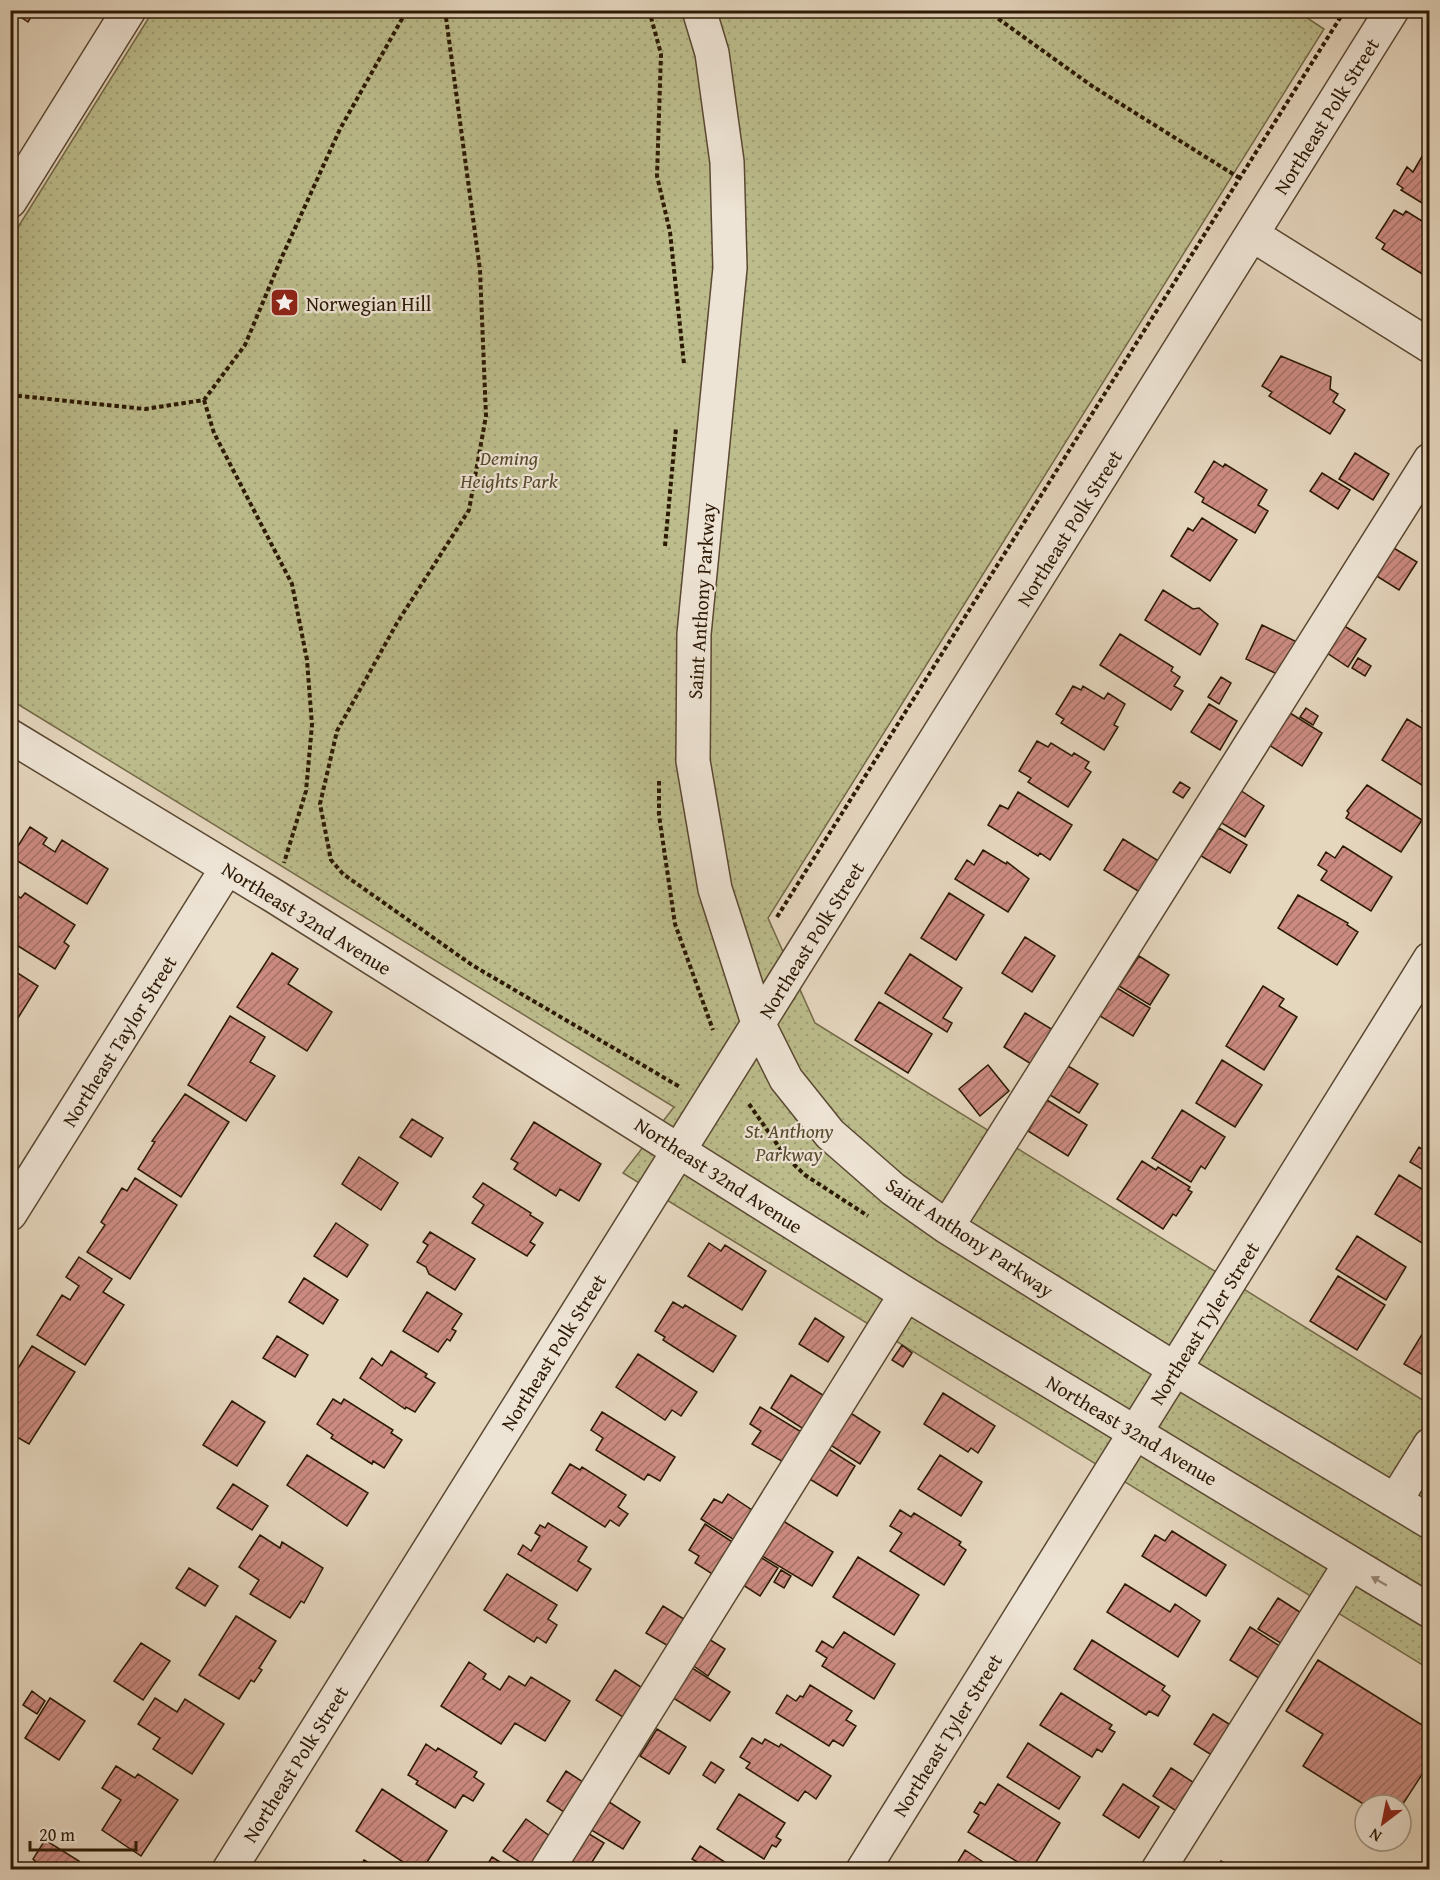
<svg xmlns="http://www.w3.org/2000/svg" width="1440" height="1880" font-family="'Gentium Book Plus',serif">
  <defs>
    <pattern id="park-dots" width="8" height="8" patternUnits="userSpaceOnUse" patternTransform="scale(1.5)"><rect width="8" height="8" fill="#bcbc8c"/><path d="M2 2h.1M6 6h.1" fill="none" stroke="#a2a177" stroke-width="1.8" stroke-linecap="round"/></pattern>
    <pattern id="building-hatch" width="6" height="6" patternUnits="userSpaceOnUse" patternTransform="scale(1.5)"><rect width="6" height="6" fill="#cc8b82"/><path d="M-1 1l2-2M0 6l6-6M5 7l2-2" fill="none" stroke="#a67168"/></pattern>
  </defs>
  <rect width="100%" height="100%" fill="#e5d6be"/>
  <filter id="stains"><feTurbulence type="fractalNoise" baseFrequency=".00333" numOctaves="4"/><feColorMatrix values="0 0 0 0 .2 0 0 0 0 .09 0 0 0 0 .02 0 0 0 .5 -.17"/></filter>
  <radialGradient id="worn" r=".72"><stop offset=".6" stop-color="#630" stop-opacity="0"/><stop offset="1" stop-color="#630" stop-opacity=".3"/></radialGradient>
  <!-- park -->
  <path fill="url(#park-dots)" stroke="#746a48" stroke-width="1.5" d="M1295,10L1324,29L768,918L815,1023L1429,1404V1669L623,1173L674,1107L11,700L10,240L153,11Z"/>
  <!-- building -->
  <path fill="url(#building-hatch)" stroke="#2c1904" stroke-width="1.5" d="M10,10H35L28,22Z
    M1424,153L1430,156V208L1401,190L1403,188L1397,184L1407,167L1413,172Z
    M1394,210L1403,215L1406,211L1430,226V272L1427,277L1382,249L1385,244L1376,238Z
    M1281,356L1331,377L1330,389L1338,394L1333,402L1345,410L1330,434L1269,396L1272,392L1262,386Z
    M1355,453L1389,474L1373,500L1339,479Z
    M1214,461L1223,467L1225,464L1267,490L1258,505L1268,511L1255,533L1202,502L1204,498L1195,492Z
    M1322,473L1350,490L1338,509L1310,491Z
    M1202,518L1237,540L1210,581L1171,556L1188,528L1193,531Z
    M1392,547L1417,562L1399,590L1375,575Z
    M1163,590L1193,609L1199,608L1218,624L1200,655L1145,620Z
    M1341,624L1366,639L1348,667L1324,651Z
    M1262,625L1299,643L1283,677L1246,659Z
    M1120,634L1173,667L1171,671L1180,677L1174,686L1183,691L1171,710L1100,665Z
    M1358,658L1371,666L1365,676L1352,668Z
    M1221,677L1231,683L1219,704L1208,697Z
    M1073,686L1081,690L1083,686L1104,699L1108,693L1125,704L1114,725L1118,727L1104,750L1061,723L1064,719L1056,714Z
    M1430,699V715L1422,711Z
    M1209,704L1237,721L1220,750L1191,732Z
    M1306,708L1318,716L1313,725L1300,717Z
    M1290,713L1322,733L1302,766L1269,745Z
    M1407,719L1430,733L1428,789L1382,760Z
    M1037,741L1048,747L1051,743L1072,756L1074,753L1089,762L1085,768L1091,772L1068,807L1028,782L1031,778L1019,771Z
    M1180,782L1190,788L1183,798L1173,792Z
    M1367,785L1422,820L1401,852L1346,818L1349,813L1347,811Z
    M1240,790L1264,806L1245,837L1220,822Z
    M1018,792L1072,825L1050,860L1040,853L1038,856L988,825L1000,805L1008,809Z
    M30,827L47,838L43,844L55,852L62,840L108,869L87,904L11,857Z
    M1219,828L1247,845L1230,873L1201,856Z
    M1123,839L1165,865L1146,896L1104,870Z
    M1343,846L1392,877L1371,911L1321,880L1327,871L1318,865L1326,852L1335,858Z
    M983,850L1006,864L1007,862L1029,879L1008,912L955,879L967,860L974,865Z
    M25,893L75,925L64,942L69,946L55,969L10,941V901L15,894L21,898Z
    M949,893L984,915L956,960L921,938Z
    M1298,895L1348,923L1347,925L1358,932L1337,965L1278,928Z
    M1025,937L1055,956L1032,992L1002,973Z
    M272,953L298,969L288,984L332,1012L307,1051L237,1007Z
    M910,954L962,988L943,1018L952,1023L947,1032L885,993Z
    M1139,956L1169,975L1150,1005L1119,986Z
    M10,964L18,969L16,972L38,986L18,1018L10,1014Z
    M1263,986L1284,999L1279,1006L1297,1017L1264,1070L1226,1046Z
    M1117,988L1150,1008L1133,1036L1100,1016Z
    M879,1002L932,1034L908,1073L855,1040Z
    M1025,1013L1058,1033L1036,1067L1004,1047Z
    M230,1016L265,1037L250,1062L275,1076L246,1121L188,1085Z
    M1222,1060L1262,1085L1235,1127L1196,1103Z
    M988,1065L1009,1091L980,1116L959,1089Z
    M1068,1066L1098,1084L1079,1113L1050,1095Z
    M185,1094L229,1122L181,1197L138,1169L155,1142L152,1141Z
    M1047,1100L1087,1125L1068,1156L1028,1131Z
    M1182,1110L1225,1137L1205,1169L1201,1166L1191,1182L1152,1158Z
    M412,1119L443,1138L431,1157L400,1137Z
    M534,1122L601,1164L579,1201L560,1189L556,1196L514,1169L518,1163L511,1159Z
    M1430,1144V1174L1410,1162L1419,1147L1425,1151Z
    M359,1157L398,1183L381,1210L342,1184Z
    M1142,1161L1156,1170L1158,1167L1190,1187L1188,1190L1192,1192L1176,1216L1173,1214L1163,1229L1117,1199Z
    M1399,1175L1430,1194V1248L1375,1214Z
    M135,1178L177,1205L130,1279L87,1252L105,1225L101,1222L122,1188L127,1191Z
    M483,1183L531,1213L530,1215L543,1223L530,1242L535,1245L527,1256L472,1223L484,1205L473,1197Z
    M336,1223L368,1245L347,1277L314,1256Z
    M430,1232L475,1259L455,1290L429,1274L426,1267L417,1262L428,1245L423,1242Z
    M1357,1236L1406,1267L1386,1300L1336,1269Z
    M709,1243L721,1251L725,1245L766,1271L742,1310L688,1276Z
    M79,1257L112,1279L103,1292L124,1305L85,1365L37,1335L62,1295L70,1300L79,1286L66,1277Z
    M1338,1276L1385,1305L1357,1350L1310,1321Z
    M304,1278L338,1300L323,1324L289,1302Z
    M427,1292L462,1314L452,1329L456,1331L450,1341L447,1339L438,1352L403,1331Z
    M673,1302L683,1308L685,1305L736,1336L713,1372L663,1340L665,1337L655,1331Z
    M815,1318L844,1337L828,1362L799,1344Z
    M1424,1331L1430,1335V1379L1404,1364Z
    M277,1336L308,1355L295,1377L263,1358Z
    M902,1345L912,1353L903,1367L892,1360Z
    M32,1346L75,1372L29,1444L10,1433V1381Z
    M391,1351L427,1374L425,1377L435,1383L415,1412L406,1407L405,1409L360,1378L372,1358L382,1366Z
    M638,1354L697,1392L681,1416L672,1410L665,1420L616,1387Z
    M791,1375L826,1397L805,1430L771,1408Z
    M943,1393L995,1426L978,1453L971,1448L968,1452L924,1424Z
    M333,1399L341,1404L344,1399L393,1430L391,1433L402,1440L384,1468L373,1461L372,1464L331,1438L333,1435L317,1424Z
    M232,1401L265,1422L237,1466L203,1445Z
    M760,1407L803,1433L785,1463L752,1444L761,1431L750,1424Z
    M602,1412L675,1457L660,1481L648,1474L644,1480L596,1450L603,1438L591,1430Z
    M849,1412L880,1432L860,1464L829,1444Z
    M827,1448L855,1466L837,1496L808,1478Z
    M307,1455L368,1493L347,1526L287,1485Z
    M940,1455L982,1482L961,1516L918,1489Z
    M570,1464L580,1470L582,1467L626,1495L618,1507L628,1514L619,1526L610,1520L605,1527L552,1493Z
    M233,1484L268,1506L252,1530L217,1508Z
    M728,1494L758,1514L739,1543L701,1519L714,1499L722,1503Z
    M900,1510L911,1517L914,1513L961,1542L959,1545L966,1550L944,1585L890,1551L902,1533L890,1526Z
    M780,1519L833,1552L812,1586L759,1554Z
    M548,1523L587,1547L578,1561L591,1569L577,1591L518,1554L523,1545L531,1551L540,1536L535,1533L540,1525L545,1528Z
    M705,1524L737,1545L717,1577L695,1563L699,1556L689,1550Z
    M1172,1531L1226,1565L1206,1596L1142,1556L1155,1535L1165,1541Z
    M260,1535L280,1548L282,1542L323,1568L304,1603L301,1601L290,1618L250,1594L259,1580L239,1567Z
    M760,1557L778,1568L760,1596L743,1585Z
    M858,1557L919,1595L894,1635L833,1597Z
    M189,1568L218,1586L205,1606L176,1588Z
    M781,1570L791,1576L784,1588L774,1582Z
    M507,1574L557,1605L548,1619L557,1625L546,1643L537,1637L534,1642L484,1610Z
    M1125,1584L1170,1612L1175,1604L1200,1621L1178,1657L1107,1612Z
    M1278,1598L1306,1616L1287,1647L1258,1629Z
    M663,1606L687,1621L670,1647L646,1633Z
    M236,1616L276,1641L259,1668L262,1670L254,1682L251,1680L239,1699L199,1675Z
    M1250,1627L1286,1650L1265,1682L1230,1660Z
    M844,1632L895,1664L874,1699L822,1666L827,1658L816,1651L822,1641L833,1648Z
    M707,1638L725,1649L708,1676L691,1664Z
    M1092,1640L1165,1686L1162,1690L1170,1696L1158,1716L1149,1711L1146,1715L1074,1669Z
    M141,1643L170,1661L143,1700L114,1681Z
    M1318,1660L1430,1730V1762L1401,1807L1365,1805L1303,1766L1323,1734L1286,1711Z
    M469,1662L486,1674L483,1679L500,1690L509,1676L525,1686L531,1677L570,1701L545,1741L515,1723L501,1744L441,1706Z
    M689,1666L730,1692L710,1721L670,1696Z
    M615,1670L644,1689L626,1719L596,1700Z
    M810,1685L852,1711L846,1720L856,1726L843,1746L833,1740L829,1746L776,1713L787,1695L796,1701L800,1696L803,1697Z
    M32,1691L45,1701L37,1714L23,1705Z
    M1061,1693L1112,1725L1109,1729L1115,1732L1102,1752L1097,1749L1092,1757L1040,1725Z
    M50,1698L85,1721L59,1760L25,1738Z
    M155,1698L177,1712L185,1699L224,1724L192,1774L153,1749L160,1738L138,1724Z
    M1213,1714L1237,1729L1218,1759L1194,1744Z
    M657,1729L686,1747L669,1774L640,1756Z
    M752,1738L762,1744L765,1739L779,1747L781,1744L831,1776L816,1799L805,1791L798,1801L746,1768L750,1763L740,1757Z
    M1028,1743L1080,1777L1059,1809L1007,1777Z
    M426,1744L436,1751L438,1748L477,1772L474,1777L484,1784L473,1801L463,1795L455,1808L416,1784L418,1781L408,1775Z
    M711,1762L724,1770L715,1783L703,1775Z
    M116,1766L135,1778L138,1774L178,1800L141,1856L102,1830L121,1800L102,1788Z
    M1171,1768L1199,1786L1181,1814L1153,1796Z
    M566,1771L586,1784L567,1814L547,1801Z
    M998,1784L1060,1823L1031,1870L968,1832L979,1815L974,1812L980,1802L985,1805Z
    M1123,1784L1159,1807L1139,1838L1103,1815Z
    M382,1789L447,1831L422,1870H415L356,1831Z
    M739,1794L785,1823L776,1837L781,1840L776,1847L772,1845L764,1859L717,1829Z
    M606,1800L640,1822L623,1849L588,1828Z
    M526,1819L554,1839L532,1870L503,1851Z
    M586,1832L604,1843L587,1870L569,1859Z
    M45,1840L79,1861L74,1870H45L33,1859Z
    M700,1846L737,1870H699L702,1865L692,1859Z
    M965,1850L995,1870H953Z
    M492,1857L508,1867L507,1870H484Z
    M364,1860L374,1866L375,1864L384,1870H358Z
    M1221,1861L1235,1870H1216Z"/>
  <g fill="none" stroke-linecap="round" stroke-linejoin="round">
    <defs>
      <path id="minor" d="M699,10L712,53L727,162L730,268L694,634L693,761L715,889L758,1023L786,1079L830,1134L893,1189L947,1227L1175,1369L1430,1522
        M10,201L129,10
        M1253,235L1430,346
        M10,736L274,896L906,1294L1430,1611
        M10,1214L227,868
        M947,1227L1430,460
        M1395,1501L1430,1445
        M229,1870L1392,10
        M547,1870L906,1294
        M863,1870L1430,959
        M1158,1870L1350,1564"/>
    </defs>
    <!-- minor casing -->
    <use href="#minor" stroke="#5a4832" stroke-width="36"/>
    <!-- path -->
    <path stroke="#2c1904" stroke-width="4" stroke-dasharray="4.5 3" stroke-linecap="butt" d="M445,10L480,270L486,416L469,510L397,623L337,731L320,804L331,860L343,874L472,965L680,1087
      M649,10L661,54L657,176L670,232L684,364
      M986,10L1092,86L1241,179
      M10,395L145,409L204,400L245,345L281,259L340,129L407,10
      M204,400L214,433L292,584L307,660L312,725L306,791L284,863
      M665,546L676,428
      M659,781V815L675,924L713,1030
      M777,917L1345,10
      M749,1104L786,1157L805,1175L868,1216"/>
    <!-- minor -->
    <use href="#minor" stroke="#eee4d5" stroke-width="33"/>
  </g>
  <!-- one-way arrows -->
  <defs><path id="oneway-solid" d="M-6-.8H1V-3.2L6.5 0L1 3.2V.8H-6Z" transform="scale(1.5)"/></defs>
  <use fill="#978977" href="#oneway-solid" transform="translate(1379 1581) rotate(-150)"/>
  <!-- icons -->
  <defs>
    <symbol id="sight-square" viewBox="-11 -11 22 22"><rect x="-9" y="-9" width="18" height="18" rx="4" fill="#8f2418" stroke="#eee4d5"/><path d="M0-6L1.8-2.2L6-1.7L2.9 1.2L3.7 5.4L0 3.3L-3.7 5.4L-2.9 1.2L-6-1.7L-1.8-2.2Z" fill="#fff"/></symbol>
  </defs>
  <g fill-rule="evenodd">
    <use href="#sight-square" x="268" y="286" width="33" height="33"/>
  </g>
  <g text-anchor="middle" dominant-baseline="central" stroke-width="4.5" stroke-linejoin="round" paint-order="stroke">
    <!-- street labels -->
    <g font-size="20" fill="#2c1904" stroke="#eee4d5">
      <text transform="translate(1326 116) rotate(-58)">Northeast Polk Street</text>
      <text transform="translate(1069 528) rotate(-58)">Northeast Polk Street</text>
      <text transform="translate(701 601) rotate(-86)">Saint Anthony Parkway</text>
      <text transform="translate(307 918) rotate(32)">Northeast 32nd Avenue</text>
      <text transform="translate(811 940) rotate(-58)">Northeast Polk Street</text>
      <text transform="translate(119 1041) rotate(-58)">Northeast Taylor Street</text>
      <text transform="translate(719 1175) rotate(33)">Northeast 32nd Avenue</text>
      <text transform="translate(970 1237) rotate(34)">Saint Anthony Parkway</text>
      <text transform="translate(1204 1323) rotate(-58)">Northeast Tyler Street</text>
      <text transform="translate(553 1352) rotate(-58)">Northeast Polk Street</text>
      <text transform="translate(1132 1430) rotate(31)">Northeast 32nd Avenue</text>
      <text transform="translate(947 1735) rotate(-58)">Northeast Tyler Street</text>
      <text transform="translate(295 1764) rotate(-58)">Northeast Polk Street</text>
    </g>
    <!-- poi labels -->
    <g font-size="20" fill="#2c1904" stroke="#eee4d5" text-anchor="start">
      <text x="306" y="303">Norwegian Hill</text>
    </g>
    <!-- park labels -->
    <g font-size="20" font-style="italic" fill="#574a2d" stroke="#eee4d5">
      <text x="509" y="457">Deming<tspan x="509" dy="23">Heights Park</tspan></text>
      <text x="789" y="1130">St. Anthony<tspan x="789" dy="23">Parkway</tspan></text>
    </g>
  </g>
  <!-- margin -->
  <rect width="1440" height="1880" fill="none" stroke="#e5d6be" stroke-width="36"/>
  <rect x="12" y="12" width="1416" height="1856" fill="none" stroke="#2c1904" stroke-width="3"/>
  <rect x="18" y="18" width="1404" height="1844" fill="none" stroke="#2c1904" stroke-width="1.5"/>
  <!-- north arrow -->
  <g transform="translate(1383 1823) rotate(212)"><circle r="28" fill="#eee4d5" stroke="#a09381" stroke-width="1.5"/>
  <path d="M0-4.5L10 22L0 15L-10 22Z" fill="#8f2418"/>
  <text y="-9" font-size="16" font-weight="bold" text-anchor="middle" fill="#2c1904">N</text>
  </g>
  <!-- scale -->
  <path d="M30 1841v9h106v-9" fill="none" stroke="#2c1904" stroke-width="3"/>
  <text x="39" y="1841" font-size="18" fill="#2c1904" stroke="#eee4d5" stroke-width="4.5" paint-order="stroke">20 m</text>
  <rect width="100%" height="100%" filter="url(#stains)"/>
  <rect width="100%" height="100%" fill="url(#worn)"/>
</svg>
